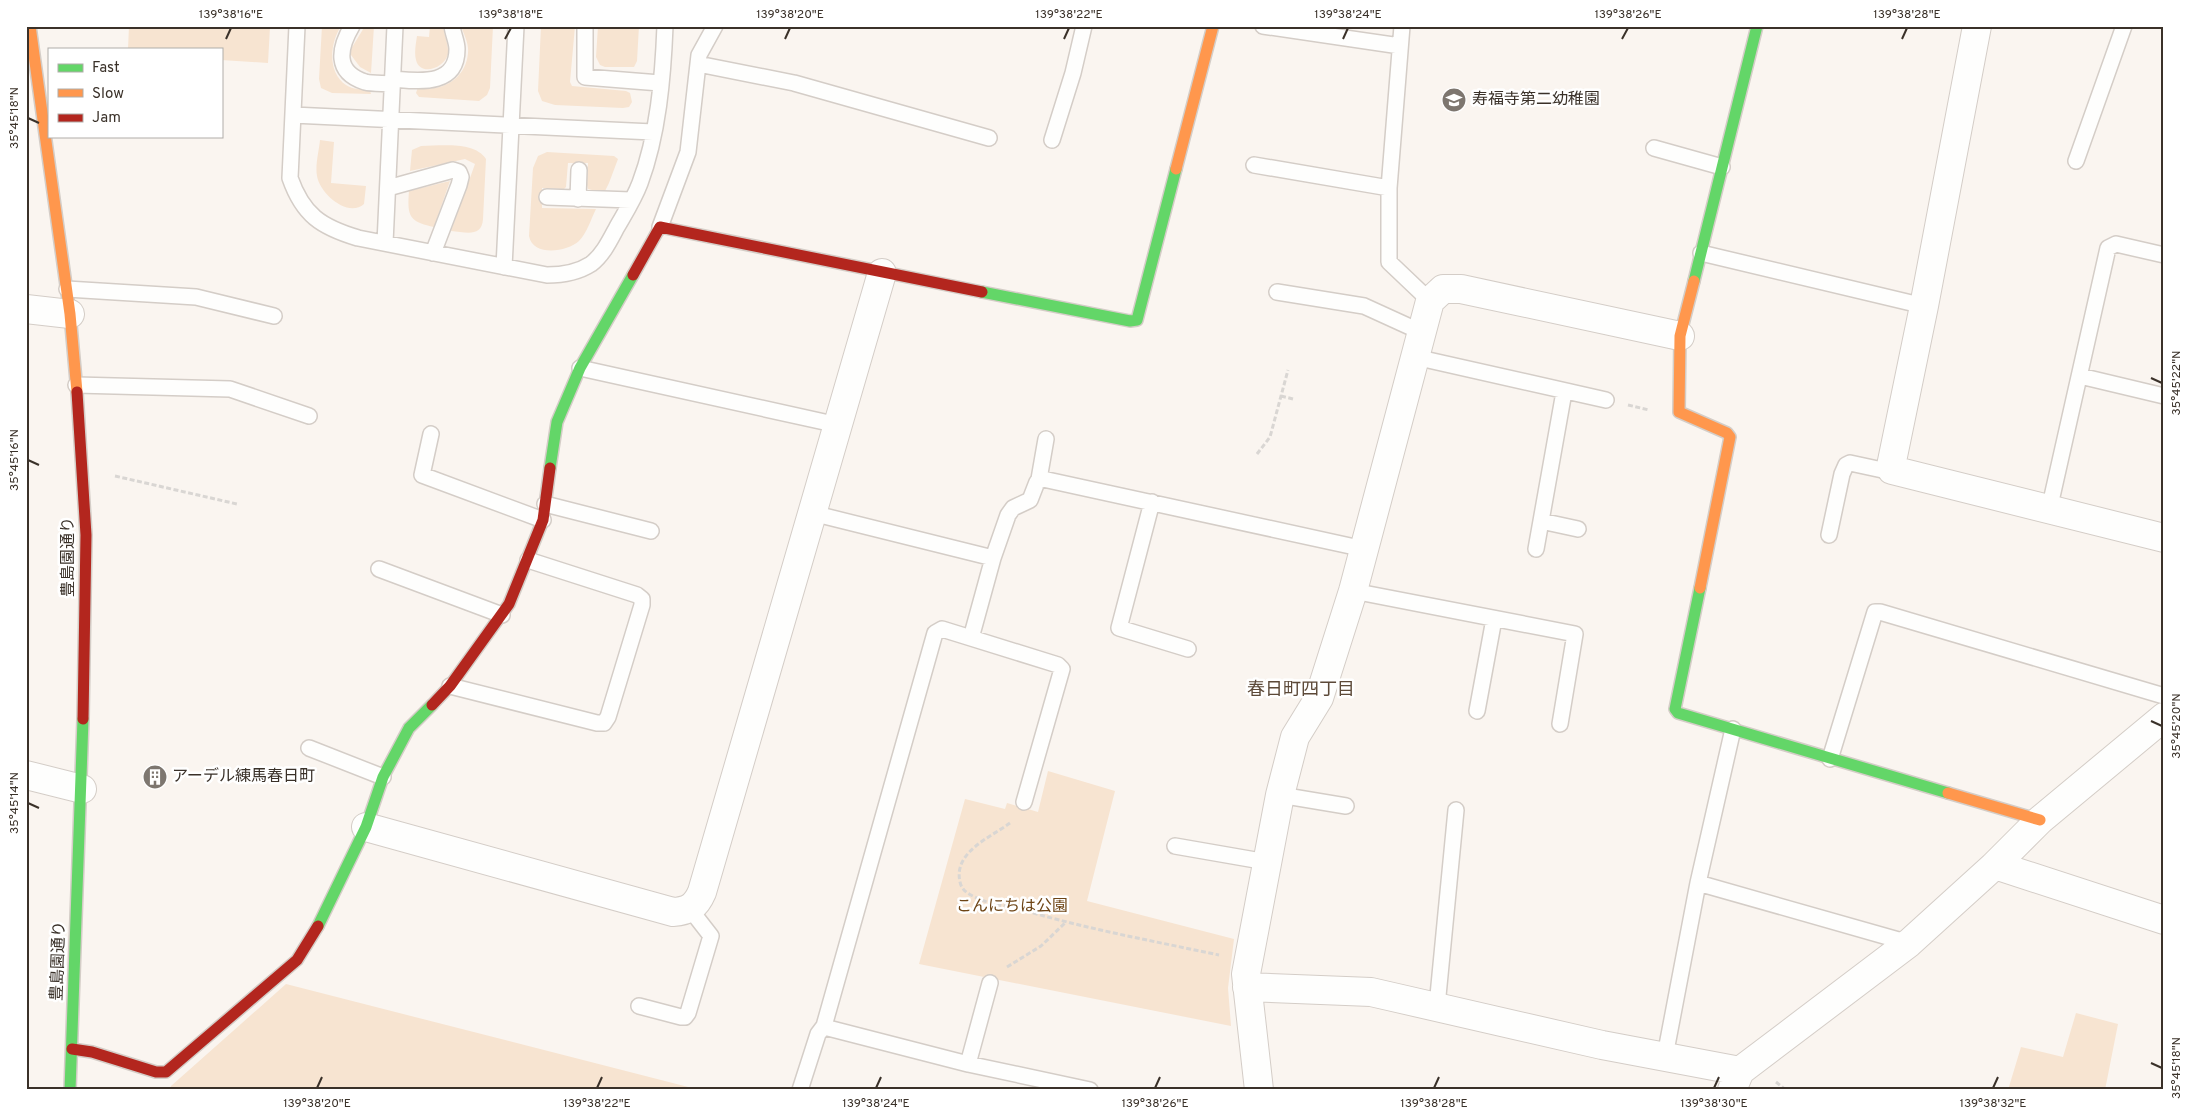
<svg xmlns="http://www.w3.org/2000/svg" width="2190" height="1116" font-family="Overpass,'Noto Sans JP',sans-serif">
  <rect width="100%" height="100%" fill="#faf5f0"/>
  <!-- green -->
  <path fill="#f7e4d1" d="M129,26L270,27L268,63L221,60V49H128Z
    M322,26H341C330,43 327,72 346,85C353,90 362,89 370,90L371,94L332,93L321,88L319,79Z
    M365,26H374L371,73L360,67L351,55V49Z
    M430,26H443C444,35 449,45 448,54C445,68 420,77 416,60C414,53 416,43 417,36L429,37Z
    M461,26H493L490,88L487,95L479,101L419,97L416,93L418,87C441,93 466,79 468,53C469,43 464,35 461,26Z
    M541,26H575L570,82L572,86L626,91L630,93L632,102L629,107L623,108L555,105L542,101L538,91Z
    M598,26H639L637,61L634,67H605L600,65L596,57Z
    M320,140L334,142L331,183L366,186L364,204C348,218 320,194 317,176C315,165 319,151 320,140Z
    M421,146C441,146 474,141 486,159L483,219C482,238 465,232 451,231L475,164L465,159L410,171L412,150Z
    M547,152L614,156L618,159L609,183L604,193L588,189L587,185L588,163H568L566,187L564,189L542,188V208L596,209C591,219 587,233 579,241C567,252 533,257 529,236L533,168L538,156Z
    M450,181L434,227C409,222 407,216 409,191Z
    M1048,771L1115,791L1087,901L1234,939L1228,988L1231,1026L919,964L965,799L1005,809L1007,803L1038,812Z
    M286,984L700,1090H170L171,1086Z
    M2076,1013L2118,1024L2105,1090H2008L2021,1047L2063,1057Z"/>
  <g fill="none" stroke-linecap="round" stroke-linejoin="round">
    <defs>
      <path id="lane" d="M297,26L290,178C303,215 321,227 358,238L547,275C563,275 577,273 591,264C603,255 610,240 617,227C625,213 634,199 640,183C658,135 663,78 665,26
        M352,26C339,48 334,72 365,82C373,84 384,83 393,84
        M585,26V77L660,83
        M1263,26L1400,46
        M1402,26L1389,188V262L1430,301
        M698,64L794,83L989,138
        M393,79C418,81 457,87 457,49C457,42 453,34 452,26
        M293,115L653,132
        M1052,140L1073,73L1084,26
        M1654,148L1722,167
        M2076,161L2124,26
        M1254,165L1389,188
        M388,188L453,170L459,172L461,177L459,185L433,253
        M547,197L631,200
        M578,199L579,170
        M660,227L688,152L699,55L715,26
        M385,243L395,26
        M1701,253L1924,306
        M504,267L516,26
        M67,289L196,297L274,316
        M1277,292L1364,306L1421,332
        M1415,357L1606,400
        M580,368L838,425
        M2080,376L2164,396
        M76,385L230,389L309,416
        M431,434L422,475L543,520
        M1039,479L1046,439
        M1152,502L1119,628L1188,649
        M545,504L651,531
        M2049,510L2108,248L2116,244L2164,255
        M812,513L993,558
        M1541,521L1578,529
        M1829,535L1842,474L1846,465L1850,463L1887,471L1892,470
        M1536,549L1564,392
        M379,569L502,615
        M1353,591L1575,634L1560,724
        M971,638L1058,665L1062,669L1024,802
        M450,686L597,723H604L608,717L642,605V599L637,595L528,560
        M1477,711L1494,619
        M309,748L383,777
        M1830,759L1875,612H1880L2164,696
        M1280,795L1346,806
        M1175,846L1267,862
        M1698,883L1909,943
        M639,1006L681,1017H685L688,1013L711,936L690,909
        M1437,1006L1456,810
        M824,1026L828,1028L968,1064L1090,1090
        M1665,1056L1698,883L1733,729
        M968,1064L990,983
        M800,1090L818,1034L824,1026L935,633L942,629L971,638L993,558L1008,515L1013,508L1030,500L1037,482L1043,479L1364,549"/>
      <path id="street" d="M1977,26L1924,306L1891,466L1892,470L2164,538
        M26,309L70,314
        M26,775L82,789
        M366,827L673,912C689,911 696,906 702,892L882,273
        M1995,865L2164,920
        M1247,987L1371,992L1602,1045L1740,1071
        M1259,1090L1246,974L1280,795L1295,737L1319,698L1353,591L1430,301L1443,289H1461L1680,336
        M1732,1090L1740,1071L1909,943L1995,865L2040,820L2164,717"/>
      <path id="fast" d="M1694,281L1757,26
        M982,292L1130,321L1137,320L1176,169
        M550,468L557,422L580,368L633,275
        M1700,588L1675,709L1678,713L1948,793
        M318,926L366,827L383,777L409,728L432,705
        M70,1090L83,719"/>
      <path id="slow" d="M30,26L70,314L77,392
        M1176,169L1213,26
        M1694,281L1680,336L1679,412L1727,433L1730,437L1700,588
        M1948,793L2040,820"/>
      <path id="jam" d="M633,275L660,227L982,292
        M77,392L86,535L83,719
        M432,705L450,686L509,604L543,520L550,468
        M72,1049L92,1052L156,1072H166L297,960L318,926"/>
    </defs>
    <!-- lane casing -->
    <use href="#lane" stroke="#d4cdc7" stroke-width="18"/>
    <!-- street casing -->
    <use href="#street" stroke="#d4cdc7" stroke-width="30"/>
    <!-- fast casing -->
    <use href="#fast" stroke="#d4cdc7" stroke-width="14"/>
    <!-- slow casing -->
    <use href="#slow" stroke="#d4cdc7" stroke-width="14"/>
    <!-- jam casing -->
    <use href="#jam" stroke="#d4cdc7" stroke-width="14"/>
    <!-- path -->
    <path stroke="#d9d6d3" stroke-width="3" stroke-dasharray="5 2.5" stroke-linecap="butt" d="M1281,396L1293,399
      M1628,405L1649,410
      M1257,454L1270,437L1288,370
      M115,476L237,504
      M1010,823C991,837 953,852 960,882C962,892 971,895 979,899C992,905 1009,906 1023,910C1087,929 1153,941 1219,955
      M1007,967L1041,946L1065,923
      M1776,1082L1786,1090"/>
    <!-- lane -->
    <use href="#lane" stroke="#fefefd" stroke-width="15"/>
    <!-- street -->
    <use href="#street" stroke="#fefefd" stroke-width="28"/>
    <!-- fast -->
    <use href="#fast" stroke="#63d668" stroke-width="11"/>
    <!-- slow -->
    <use href="#slow" stroke="#ff974d" stroke-width="11"/>
    <!-- jam -->
    <use href="#jam" stroke="#b3261e" stroke-width="11"/>
  </g>
  <!-- ticks -->
  <path fill="none" stroke="#3a3129" stroke-width="2" d="M226,39L231,28M505,39L511,28M785,39L790,28M1064,39L1069,28M1343,39L1348,28M1622,39L1628,28M1902,39L1907,28M28,118L39,123M2151,378L2162,383M28,460L39,465M2151,721L2162,726M28,803L39,808M2151,1063L2162,1068M317,1088L322,1077M597,1088L602,1077M876,1088L881,1077M1155,1088L1160,1077M1434,1088L1439,1077M1714,1088L1719,1077M1993,1088L1998,1077"/>
  <!-- icons -->
  <defs>
    <symbol id="school-disc" viewBox="-11 -11 22 22"><circle r="9.5" fill="#7d766f" stroke="#fff"/><path d="M0-5L7-2L0 1L-7-2ZM-4 1L0 2.5L4 1V4Q0 6-4 4Z" fill="#fff"/></symbol>
    <symbol id="building-disc" viewBox="-11 -11 22 22"><circle r="9.5" fill="#7d766f" stroke="#fff"/><path d="M-4-6H4V6H1V3H-1V6H-4ZM-2.5-4.3h1.7v1.8h-1.7ZM.8-4.3h1.7v1.8H.8ZM-2.5-1h1.7V.8h-1.7ZM.8-1h1.7V.8H.8Z" fill="#fff"/></symbol>
  </defs>
  <g fill-rule="evenodd">
    <use href="#school-disc" x="1440" y="86" width="28" height="28"/>
    <use href="#building-disc" x="141" y="763" width="28" height="28"/>
  </g>
  <g text-anchor="middle" dominant-baseline="central" stroke-width="5" stroke-linejoin="round" paint-order="stroke">
    <!-- poi labels -->
    <g font-size="16" fill="#3a3129" stroke="#fff" text-anchor="start">
      <text x="1472" y="100">寿福寺第二幼稚園</text>
      <text x="172" y="777">アーデル練馬春日町</text>
    </g>
    <!-- street labels -->
    <g font-size="16" fill="#3a3129" stroke="#fff">
      <text transform="translate(69 557) rotate(-90)">豊島園通り</text>
      <text transform="translate(59 961) rotate(-88)">豊島園通り</text>
    </g>
    <!-- park labels -->
    <g font-size="16" fill="#6e4516" stroke="#fff">
      <text x="1012" y="907">こんにちは公園</text>
    </g>
    <!-- neighbourhood labels -->
    <g font-size="18" fill="#5c4938" stroke="#fff">
      <text x="1301" y="690">春日町四丁目</text>
    </g>
  </g>
  <!-- border -->
  <rect width="2190" height="1116" fill="none" stroke="#ffffff" stroke-width="55"/>
  <!-- legend -->
  <rect x="48" y="48" width="175" height="90" fill="#ffffff" stroke="#b0ada9"/>
  <rect x="58" y="64" width="25" height="8" fill="#63d668" stroke="#b0ada9"/>
  <text x="92" y="72" font-size="15" fill="#3a3129">Fast</text>
  <rect x="58" y="89" width="25" height="8" fill="#ff974d" stroke="#b0ada9"/>
  <text x="92" y="98" font-size="15" fill="#3a3129">Slow</text>
  <rect x="58" y="114" width="25" height="8" fill="#b3261e" stroke="#b0ada9"/>
  <text x="92" y="122" font-size="15" fill="#3a3129">Jam</text>
  <rect x="28" y="28" width="2134" height="1060" fill="none" stroke="#3a3129" stroke-width="2"/>
  <g font-size="12" text-anchor="middle" fill="#3a3129">
    <text x="231" y="18">139°38'16"E</text>
    <text x="511" y="18">139°38'18"E</text>
    <text x="790" y="18">139°38'20"E</text>
    <text x="1069" y="18">139°38'22"E</text>
    <text x="1348" y="18">139°38'24"E</text>
    <text x="1628" y="18">139°38'26"E</text>
    <text x="1907" y="18">139°38'28"E</text>
    <text transform="translate(14 118) rotate(-90)" y="4">35°45'18"N</text>
    <text transform="translate(2176 383) rotate(-90)" y="4">35°45'22"N</text>
    <text transform="translate(14 460) rotate(-90)" y="4">35°45'16"N</text>
    <text transform="translate(2176 726) rotate(-90)" y="4">35°45'20"N</text>
    <text transform="translate(14 803) rotate(-90)" y="4">35°45'14"N</text>
    <text transform="translate(2176 1068) rotate(-90)" y="4">35°45'18"N</text>
    <text x="317" y="1107">139°38'20"E</text>
    <text x="597" y="1107">139°38'22"E</text>
    <text x="876" y="1107">139°38'24"E</text>
    <text x="1155" y="1107">139°38'26"E</text>
    <text x="1434" y="1107">139°38'28"E</text>
    <text x="1714" y="1107">139°38'30"E</text>
    <text x="1993" y="1107">139°38'32"E</text>
  </g>
</svg>
